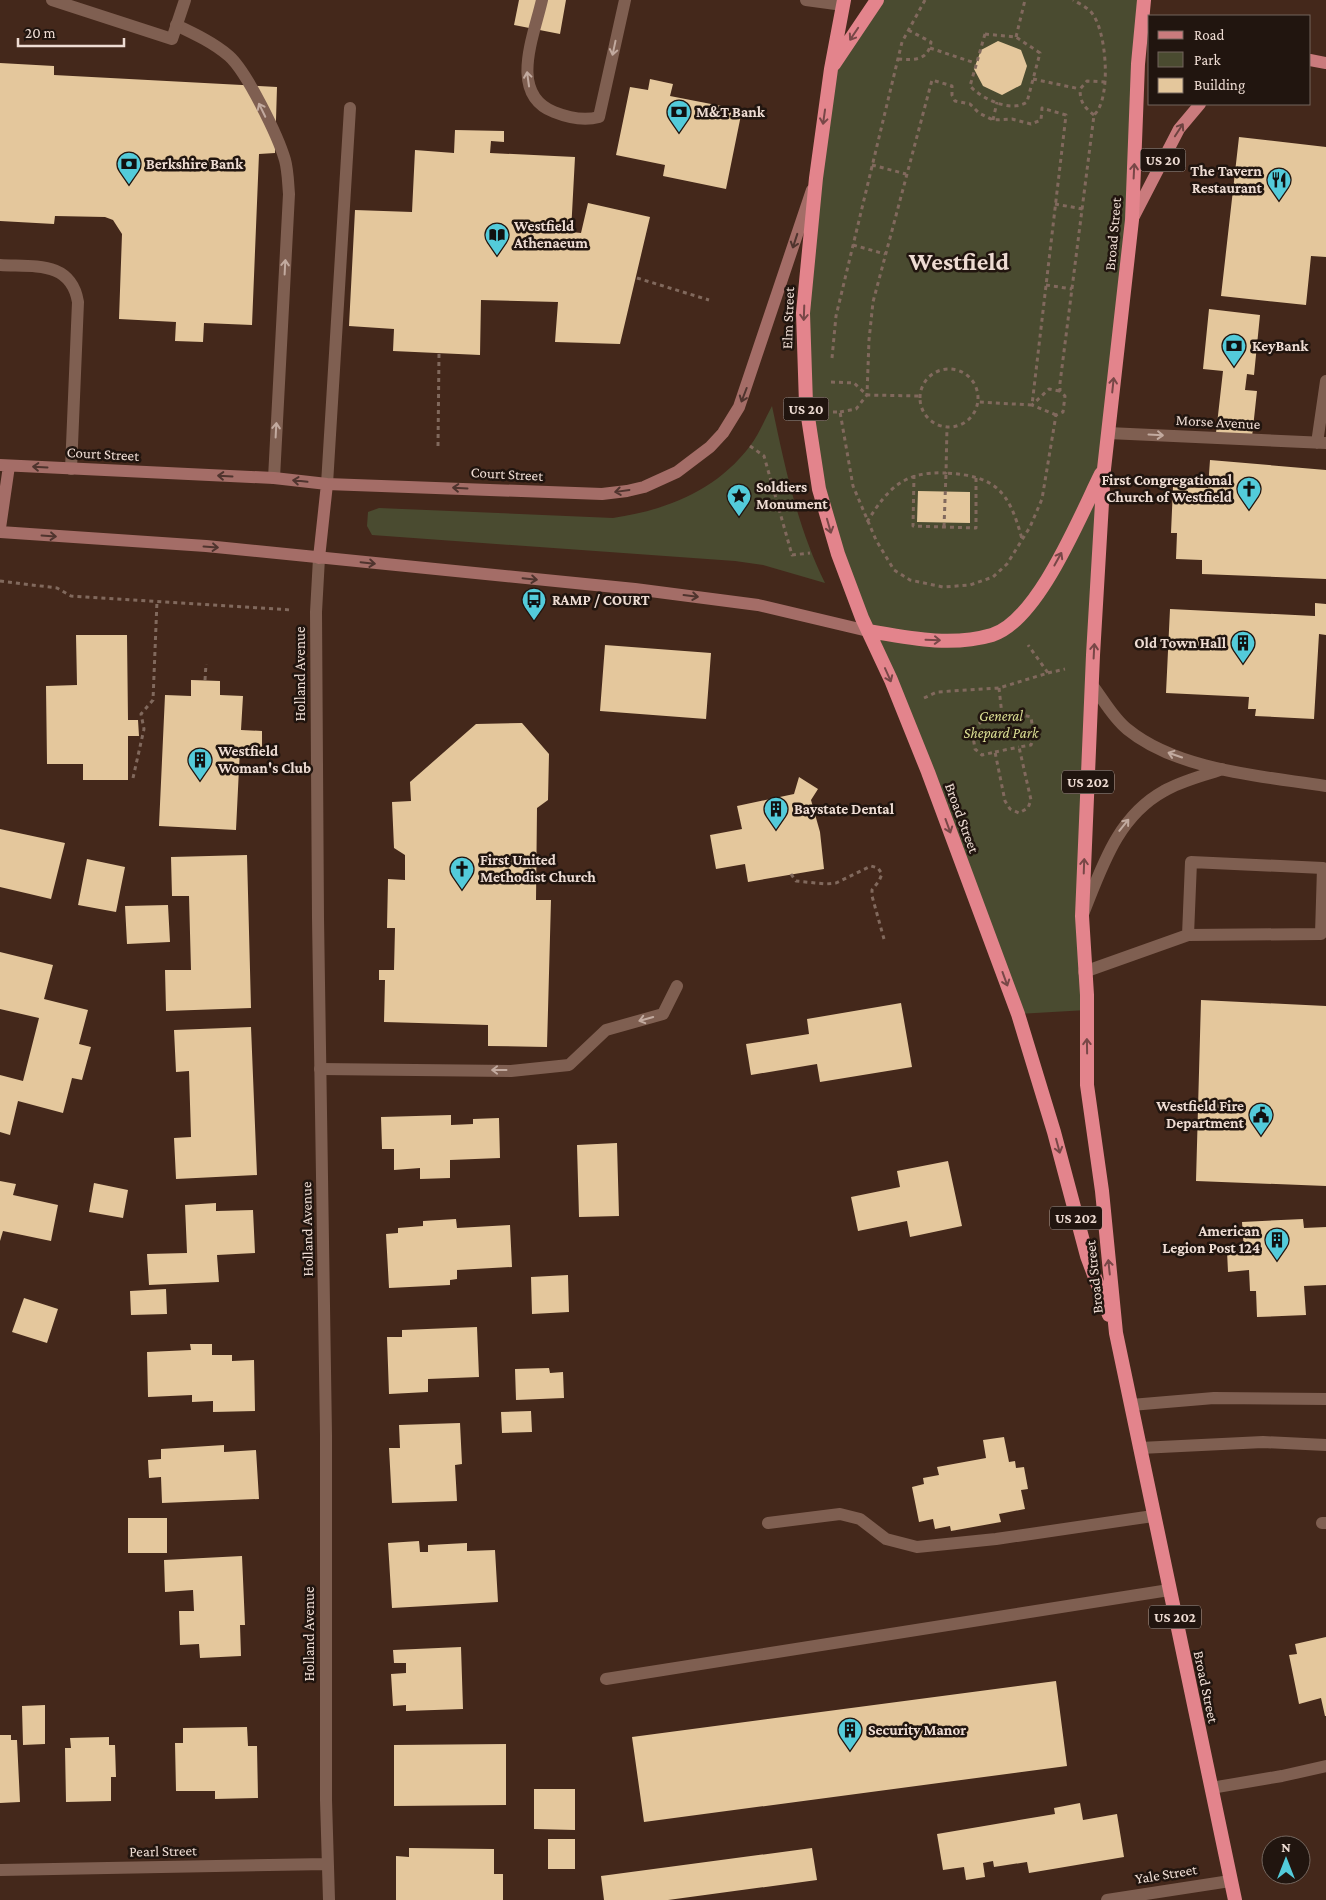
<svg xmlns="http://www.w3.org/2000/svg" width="1326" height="1900" font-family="'Crimson Pro',serif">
  <rect width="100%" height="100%" fill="#44281b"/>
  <!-- green -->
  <path fill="#4a4b30" d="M877,0H1145L1104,469L1082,916L1087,1010L1018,1014L819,489L804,357L831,69Z
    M772,406C785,467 797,526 825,583L763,565L735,561L372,535L367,526L368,512L379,508L613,518C666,510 716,491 750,446C759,434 765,419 772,406Z"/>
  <!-- building -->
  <path fill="#e4c79c" d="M519,0H566L560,34L514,25Z
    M998,41L1021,50L1027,66L1021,85L1002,95L983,86L974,69L981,50Z
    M0,63L54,66V75L277,87L275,153L259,154L252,325L204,323L203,342L175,341L176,322L119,319L122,234L113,220L105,217L55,216L54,224L0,221Z
    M650,79L673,84L670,96L742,110L726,189L663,176L665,165L616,155L630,87L648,90Z
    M455,130L504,131V142L491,141L490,153L575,157L571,232L581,233L588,203L650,217L620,344L555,342L558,302L481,300L480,355L393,351L394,329L349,326L355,210L412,212L415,150L454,153Z
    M1239,137L1326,147V257L1311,256L1306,305L1221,296Z
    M1209,309L1260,315L1254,375L1247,374L1245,390L1257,391L1252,437L1216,433L1223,371L1203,369Z
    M1210,460L1326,470V579L1202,574V560L1176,559L1177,533H1171L1173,487L1208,488Z
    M918,491L970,492V523L917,522Z
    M1315,603L1326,604V635L1319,634L1314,719L1255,716L1256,709H1248L1249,697L1166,693L1170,609L1315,616Z
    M76,635H127L128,720H138L139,736H128V780H83V764H47L46,686L77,685Z
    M605,645L711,653L706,719L600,711Z
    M191,680L220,681V695L243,696L241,730L262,731V749L240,748L236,830L159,826L165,695L191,696Z
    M522,723L549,754L548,800L537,808L536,900H551L547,1047L488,1046V1025L384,1022L385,980H379V970H394L395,928H387L388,879L405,880V855L394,848L392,802L411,801L410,782L476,724Z
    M799,777L818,789L811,800L820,832L824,869L748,882L745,864L716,869L710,835L742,829L737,806L794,794Z
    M0,829L65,843L51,899L0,887Z
    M247,855L251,1008L166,1011L165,970H191L189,896H172L171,857Z
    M87,859L125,867L116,912L78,905Z
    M168,905L170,942L127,944L125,906Z
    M0,952L53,965L44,999L88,1010L79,1044L91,1047L82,1080L72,1078L63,1113L18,1101L10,1135L0,1132V1075L23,1081L39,1018L0,1009Z
    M1201,1000L1326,1006V1186L1196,1181Z
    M901,1003L912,1067L820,1082L817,1064L751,1075L746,1044L809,1034L807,1019Z
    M251,1027L257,1175L176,1179L174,1138L191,1137L189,1071L176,1072L174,1030Z
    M451,1115V1125L473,1124V1119L499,1118L500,1158L450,1160V1178L420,1179V1168L394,1170V1149H382L381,1117Z
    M617,1143L619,1216L579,1217L577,1145Z
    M948,1161L962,1226L910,1237L907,1221L858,1231L851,1197L900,1187L897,1171Z
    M0,1181L16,1184L13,1195L58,1205L51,1241L3,1231L0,1241Z
    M94,1183L128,1190L123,1218L89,1212Z
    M216,1203V1211L253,1210L255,1253L217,1255L219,1282L149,1285L147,1254L187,1253L185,1205Z
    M456,1219L457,1228L510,1225L512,1267L457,1270V1279L450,1280V1285L389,1288L386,1234L398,1233V1228L423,1226V1221Z
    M1303,1219L1304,1228L1326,1227V1285L1304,1286L1306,1315L1257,1317L1256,1291H1250L1249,1270L1228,1272L1227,1251L1244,1250L1242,1222Z
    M568,1275L569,1312L532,1314L531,1277Z
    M166,1289L167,1314L131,1315L130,1291Z
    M24,1298L58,1309L47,1343L12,1332Z
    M477,1327L479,1377L428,1379V1392L389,1394L387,1337H402V1330Z
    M190,1344H212V1355H232V1361L254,1360L255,1411L213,1412V1401L192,1402V1395L148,1397L147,1352L191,1350Z
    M549,1368L550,1373L563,1372L564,1398L516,1400L515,1369Z
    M531,1411L532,1432L502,1433L501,1412Z
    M460,1423L462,1464L455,1465L457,1501L392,1503L389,1448H400L399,1425Z
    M1004,1437L1009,1462L1015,1461L1016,1468L1024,1467L1028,1489L1021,1490L1025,1509L999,1514L1001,1522L951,1531L950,1526L935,1529L933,1519L919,1522L912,1487L924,1484L923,1478L939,1475L937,1467L986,1458L983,1440Z
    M224,1445V1452L256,1450L259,1499L162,1503L161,1477L149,1478L148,1460L161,1459V1449Z
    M128,1518H167V1553H128Z
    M419,1541L420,1552H428V1545L467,1543V1551L495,1550L498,1602L392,1608L388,1543Z
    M242,1556L245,1625H240L241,1656L200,1658L199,1644L180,1645L179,1611H194L193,1590L165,1592L164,1560Z
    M1326,1637V1716H1325L1321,1698L1299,1704L1289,1655L1297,1654L1295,1644Z
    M461,1647L463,1709L406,1711V1705L393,1706L391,1674L406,1673V1663H394L393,1650Z
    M1056,1681L1067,1766L644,1822L632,1737Z
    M45,1705V1744L23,1745L22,1706Z
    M247,1727L248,1746H257L258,1798L215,1799V1791H176L175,1743H183V1728Z
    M0,1735H11V1740H17L20,1802L0,1803Z
    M109,1737V1745H115L116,1777H111V1801L66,1802L65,1748H71L70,1738Z
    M506,1744V1805L394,1806V1745Z
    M534,1789H575V1830L534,1829Z
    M1080,1803L1083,1820L1117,1814L1124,1857L1029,1873L1027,1862L994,1867L993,1861L983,1863L985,1877L966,1880L964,1867L943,1870L937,1834L1055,1814L1054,1808Z
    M548,1839H575V1869H548Z
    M409,1848L494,1849V1874H503V1900H396V1856L409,1857Z
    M812,1848L817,1880L668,1900H604L601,1876Z"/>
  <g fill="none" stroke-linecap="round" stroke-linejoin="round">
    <!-- path -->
    <path stroke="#81695d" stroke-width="3" stroke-dasharray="4 4" stroke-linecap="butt" d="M985,34L1016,37L1040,53L1027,102C1011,113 982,99 970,86Z
      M1016,37L1025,0
      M930,48L975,63
      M898,59C914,60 928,61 931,42L908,30
      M1033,79L1080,89
      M1094,115C1084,107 1080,102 1080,89L1087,81L1105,82
      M993,120L997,102
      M872,165L906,174
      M1055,204L1083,209
      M853,245L885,254
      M637,278L709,300
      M1046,285L1072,289
      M832,358L836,316L902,42L925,0
      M920 398a29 29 0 1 1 58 0a29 29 0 1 1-58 0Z
      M831,382L854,383L867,395L920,396
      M833,412H840L853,486L876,540L894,570L910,580L943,587L970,585L993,577L1007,564L1030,527L1042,499L1056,415L1063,412L1065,396L1060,391V383L1094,115C1112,99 1107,27 1090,11C1085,6 1078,3 1073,0
      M840,412L856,409L867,395L869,340L873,302L932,80L952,86V95L955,101L970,104L979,113L993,120L1012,119L1031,124L1041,120L1042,108L1066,115L1032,405L978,402
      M1056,415L1032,405L1049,389L1060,391
      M438,446L439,353
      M750,446L764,456L792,555L810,553
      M914,475L913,526L976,528V477
      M867,522C888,488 904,471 946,473L947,427
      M944,527L946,473C996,476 1009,491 1022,539
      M0,581L57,588L71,596L291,610
      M1048,673L1065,669
      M205,680L206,664
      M999,688L1002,715L981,722L972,730L975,749L982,755L995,752L1005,801L1010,809L1019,813L1028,808L1031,800L1019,747L1031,745L1034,737L1031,717L1019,714L1002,715
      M924,698L937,692L999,688L1048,673L1028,645
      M995,752L1019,747
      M133,778L144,729L141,714L153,700L157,601
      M791,874L796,881L826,884L836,883L871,866L878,868L882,874L879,881L872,890V896L884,939"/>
    <!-- service -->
    <path stroke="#7f5f51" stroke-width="12" d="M542,0C534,36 508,94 554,112C569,118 584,121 599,117L625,0
      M806,0L843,5
      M176,25C195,34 214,43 229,56C247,72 278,136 285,160C288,171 288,183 289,194L274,478
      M0,265C33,267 71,260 78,302L71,469
      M1108,433L1326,443
      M1317,443L1326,381
      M327,484L350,108
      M1092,685C1103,699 1113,718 1127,729C1178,771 1263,776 1326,786
      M1083,914C1102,867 1117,817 1164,791C1181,781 1203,776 1222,769
      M1084,972L1188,935L1321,934L1323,868L1191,862L1188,935
      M320,1069L511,1071L569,1065L606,1030L663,1014L677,986
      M1131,1405L1214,1398L1326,1399
      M1140,1448L1263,1442L1326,1445
      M768,1523L840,1514L860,1519L886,1539L917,1547L996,1539L1153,1516
      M1322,1523H1326
      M606,1679L1169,1590
      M1211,1788L1282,1776L1326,1766"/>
    <!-- minor -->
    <path stroke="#7f5f51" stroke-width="12" d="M52,0L172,39L185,0
      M319,558L316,612L318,918L326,1435V1800L329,1900
      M0,1870L327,1864
      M1107,1900L1230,1881"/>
    <!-- secondary -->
    <path stroke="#a46d67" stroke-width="12" d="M0,465L274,478L327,484L602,494L627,491L644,487L677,472L710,447L723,433L739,407L812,190
      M0,528L9,466
      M0,532L206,546L635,589L758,605L868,631
      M319,558L327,484"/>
    <!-- primary -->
    <path stroke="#ca7b7d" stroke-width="12" d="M1310,60L1326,63
      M1132,220L1179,129L1200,104"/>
    <!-- trunk -->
    <path stroke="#e3848c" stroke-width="14" d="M844,0L831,69L816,178L803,313L806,404L819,489L838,554L862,618L891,680L928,772L1018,1014L1054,1132L1087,1256L1109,1315
      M1144,0L1138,64L1132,220L1104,469L1093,655L1082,916L1087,995V1085L1102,1191L1116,1333L1235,1900
      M834,64L877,0
      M868,631C909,638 951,647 992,635C1038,621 1080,516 1101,474"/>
  </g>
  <!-- one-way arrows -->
  <defs><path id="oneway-shaft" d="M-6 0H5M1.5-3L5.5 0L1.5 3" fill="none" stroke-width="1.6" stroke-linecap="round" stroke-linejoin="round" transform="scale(1.25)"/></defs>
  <g stroke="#784747">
    <use href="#oneway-shaft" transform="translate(854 34) rotate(124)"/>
    <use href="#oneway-shaft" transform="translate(824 117) rotate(98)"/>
    <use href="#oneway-shaft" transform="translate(1134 171) rotate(-87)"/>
    <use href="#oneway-shaft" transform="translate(804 313) rotate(92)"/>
    <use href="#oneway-shaft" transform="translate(1113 385) rotate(-84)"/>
    <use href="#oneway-shaft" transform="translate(829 526) rotate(74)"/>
    <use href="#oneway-shaft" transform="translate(1058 559) rotate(-61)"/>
    <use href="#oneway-shaft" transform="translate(933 640) rotate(2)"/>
    <use href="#oneway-shaft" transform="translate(1094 651) rotate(-87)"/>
    <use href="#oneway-shaft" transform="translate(888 675) rotate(66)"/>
    <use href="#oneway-shaft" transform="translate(948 826) rotate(70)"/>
    <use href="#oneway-shaft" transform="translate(1084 866) rotate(-88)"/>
    <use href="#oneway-shaft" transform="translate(1005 979) rotate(70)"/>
    <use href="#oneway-shaft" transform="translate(1087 1046) rotate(-91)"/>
    <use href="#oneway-shaft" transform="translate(1058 1146) rotate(75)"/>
    <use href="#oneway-shaft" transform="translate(1109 1267) rotate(-96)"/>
  </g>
  <g stroke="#c2aa9f">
    <use href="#oneway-shaft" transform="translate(614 48) rotate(102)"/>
    <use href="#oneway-shaft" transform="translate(528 79) rotate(-98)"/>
    <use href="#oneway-shaft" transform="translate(262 110) rotate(-116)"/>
    <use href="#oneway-shaft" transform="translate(285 267) rotate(-87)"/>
    <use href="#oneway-shaft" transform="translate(276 430) rotate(-87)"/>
    <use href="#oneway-shaft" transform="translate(1156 435) rotate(3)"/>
    <use href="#oneway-shaft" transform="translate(1175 755) rotate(-161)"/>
    <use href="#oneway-shaft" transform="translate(1124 825) rotate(-51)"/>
    <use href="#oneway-shaft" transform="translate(646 1019) rotate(164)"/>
    <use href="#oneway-shaft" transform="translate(499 1070) rotate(-180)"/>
  </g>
  <use stroke="#6d4340" href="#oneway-shaft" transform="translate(1179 130) rotate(-57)"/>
  <g stroke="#4f342e">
    <use href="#oneway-shaft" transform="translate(795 241) rotate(108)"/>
    <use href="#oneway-shaft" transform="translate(744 395) rotate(111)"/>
    <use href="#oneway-shaft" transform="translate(40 467) rotate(-177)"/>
    <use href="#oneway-shaft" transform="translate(225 476) rotate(-177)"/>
    <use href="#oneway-shaft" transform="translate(300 481) rotate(-174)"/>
    <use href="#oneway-shaft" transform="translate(460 488) rotate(-177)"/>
    <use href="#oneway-shaft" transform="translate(622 491) rotate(172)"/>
    <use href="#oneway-shaft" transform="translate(49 536) rotate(4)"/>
    <use href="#oneway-shaft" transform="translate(211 547) rotate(4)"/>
    <use href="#oneway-shaft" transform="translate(368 563) rotate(6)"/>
    <use href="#oneway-shaft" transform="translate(530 579) rotate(6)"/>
    <use href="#oneway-shaft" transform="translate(691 596) rotate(7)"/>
  </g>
  <!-- icons -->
  <defs>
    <symbol id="bank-pin" viewBox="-11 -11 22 30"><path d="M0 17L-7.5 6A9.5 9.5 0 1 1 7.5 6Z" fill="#53cbda" stroke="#21150f"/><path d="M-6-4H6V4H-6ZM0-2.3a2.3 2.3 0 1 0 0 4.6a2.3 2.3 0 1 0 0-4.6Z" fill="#111"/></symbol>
    <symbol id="restaurant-pin" viewBox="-11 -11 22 30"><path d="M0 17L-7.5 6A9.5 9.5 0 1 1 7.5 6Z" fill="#53cbda" stroke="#21150f"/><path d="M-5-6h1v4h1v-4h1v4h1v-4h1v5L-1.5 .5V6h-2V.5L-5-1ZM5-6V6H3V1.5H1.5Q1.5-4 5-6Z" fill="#111"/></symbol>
    <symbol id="library-pin" viewBox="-11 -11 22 30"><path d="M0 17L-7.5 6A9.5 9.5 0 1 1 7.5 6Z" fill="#53cbda" stroke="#21150f"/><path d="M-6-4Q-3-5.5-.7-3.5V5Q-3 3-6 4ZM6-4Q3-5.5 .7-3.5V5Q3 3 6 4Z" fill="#111"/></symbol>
    <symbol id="church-pin" viewBox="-11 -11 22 30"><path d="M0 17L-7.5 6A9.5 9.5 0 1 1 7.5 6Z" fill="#53cbda" stroke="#21150f"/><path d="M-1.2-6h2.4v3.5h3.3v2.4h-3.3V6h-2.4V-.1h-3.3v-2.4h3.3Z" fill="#111"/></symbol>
    <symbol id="sight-pin" viewBox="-11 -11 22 30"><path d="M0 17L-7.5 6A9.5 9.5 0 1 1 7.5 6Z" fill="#53cbda" stroke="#21150f"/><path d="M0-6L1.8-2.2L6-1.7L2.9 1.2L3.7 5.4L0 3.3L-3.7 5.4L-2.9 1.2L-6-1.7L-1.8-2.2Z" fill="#111"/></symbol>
    <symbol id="bus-pin" viewBox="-11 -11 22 30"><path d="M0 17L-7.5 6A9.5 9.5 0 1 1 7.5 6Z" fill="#53cbda" stroke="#21150f"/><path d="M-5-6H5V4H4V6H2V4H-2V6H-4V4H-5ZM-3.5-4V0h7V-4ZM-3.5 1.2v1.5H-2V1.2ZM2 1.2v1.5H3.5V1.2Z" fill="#111"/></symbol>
    <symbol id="building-pin" viewBox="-11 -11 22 30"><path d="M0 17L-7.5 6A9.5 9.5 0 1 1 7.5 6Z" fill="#53cbda" stroke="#21150f"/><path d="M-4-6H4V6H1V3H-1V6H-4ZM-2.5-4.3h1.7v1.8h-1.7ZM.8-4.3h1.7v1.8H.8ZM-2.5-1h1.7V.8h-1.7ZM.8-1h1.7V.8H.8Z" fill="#111"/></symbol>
    <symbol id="civic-pin" viewBox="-11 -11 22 30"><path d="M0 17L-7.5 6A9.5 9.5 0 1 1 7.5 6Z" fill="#53cbda" stroke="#21150f"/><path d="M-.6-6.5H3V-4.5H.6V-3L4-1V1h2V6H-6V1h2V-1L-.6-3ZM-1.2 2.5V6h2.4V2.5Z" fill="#111"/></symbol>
  </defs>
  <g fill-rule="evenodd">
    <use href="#bank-pin" x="665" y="98" width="28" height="38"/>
    <use href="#bank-pin" x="115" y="150" width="28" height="38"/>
    <use href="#restaurant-pin" x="1265" y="166" width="28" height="38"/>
    <use href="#library-pin" x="483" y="221" width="28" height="38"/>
    <use href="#bank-pin" x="1220" y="332" width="28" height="38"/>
    <use href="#church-pin" x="1235" y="475" width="28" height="38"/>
    <use href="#sight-pin" x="725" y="482" width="28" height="38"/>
    <use href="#bus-pin" x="520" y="586" width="28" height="38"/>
    <use href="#building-pin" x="1229" y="629" width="28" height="38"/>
    <use href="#building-pin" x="186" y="746" width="28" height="38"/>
    <use href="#building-pin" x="762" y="795" width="28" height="38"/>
    <use href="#church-pin" x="448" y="855" width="28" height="38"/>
    <use href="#civic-pin" x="1247" y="1101" width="28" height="38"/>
    <use href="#building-pin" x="1263" y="1226" width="28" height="38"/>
    <use href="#building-pin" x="836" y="1716" width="28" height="38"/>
  </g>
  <g text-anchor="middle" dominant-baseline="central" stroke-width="5" stroke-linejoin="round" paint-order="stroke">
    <!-- shield labels -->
    <g fill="#21150f" stroke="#b0a098" stroke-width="1">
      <rect x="1140.5" y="148.5" width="45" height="23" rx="4"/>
      <rect x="783.5" y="397.5" width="45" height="23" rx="4"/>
      <rect x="1062" y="770.5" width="52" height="23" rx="4"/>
      <rect x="1050" y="1206.5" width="52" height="23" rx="4"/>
      <rect x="1149" y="1605.5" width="52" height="23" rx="4"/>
    </g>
    <g font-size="14" font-weight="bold" fill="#eedcd3">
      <text x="1163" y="160">US 20</text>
      <text x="806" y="409">US 20</text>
      <text x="1088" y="782">US 202</text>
      <text x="1076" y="1218">US 202</text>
      <text x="1175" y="1617">US 202</text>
    </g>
    <!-- poi labels -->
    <g font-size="15" font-weight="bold" fill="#eedcd3" stroke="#21150f" text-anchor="start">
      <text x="696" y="112">M&amp;T Bank</text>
      <text x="146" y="164">Berkshire Bank</text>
      <text x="1262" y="171" text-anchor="end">The Tavern<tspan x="1262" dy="17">Restaurant</tspan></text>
      <text x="514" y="226">Westfield<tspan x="514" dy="17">Athenaeum</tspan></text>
      <text x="1252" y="346">KeyBank</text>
      <text x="1232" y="480" text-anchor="end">First Congregational<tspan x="1232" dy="17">Church of Westfield</tspan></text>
      <text x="756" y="487">Soldiers<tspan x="756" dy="17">Monument</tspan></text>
      <text x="552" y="600">RAMP / COURT</text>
      <text x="1226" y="643" text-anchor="end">Old Town Hall</text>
      <text x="218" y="751">Westfield<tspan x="218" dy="17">Woman's Club</tspan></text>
      <text x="794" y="809">Baystate Dental</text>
      <text x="480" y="860">First United<tspan x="480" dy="17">Methodist Church</tspan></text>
      <text x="1244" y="1106" text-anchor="end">Westfield Fire<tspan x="1244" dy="17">Department</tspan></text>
      <text x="1260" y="1231" text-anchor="end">American<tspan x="1260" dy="17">Legion Post 124</tspan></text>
      <text x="868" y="1730">Security Manor</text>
    </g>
    <!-- street labels -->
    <g font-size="15" fill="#eedcd3" stroke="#21150f">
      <text transform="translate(1113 234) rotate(-85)">Broad Street</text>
      <text transform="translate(788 318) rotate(-88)">Elm Street</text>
      <text transform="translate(1218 422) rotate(3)">Morse Avenue</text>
      <text transform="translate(103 454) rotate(3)">Court Street</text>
      <text transform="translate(507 474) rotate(3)">Court Street</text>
      <text transform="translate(300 674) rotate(-90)">Holland Avenue</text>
      <text transform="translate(962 818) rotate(70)">Broad Street</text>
      <text transform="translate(307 1229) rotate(-91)">Holland Avenue</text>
      <text transform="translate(1094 1277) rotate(-96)">Broad Street</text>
      <text transform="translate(309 1634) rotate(-90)">Holland Avenue</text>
      <text transform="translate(1206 1687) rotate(78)">Broad Street</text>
      <text transform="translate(163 1851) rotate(-1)">Pearl Street</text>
      <text transform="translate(1166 1874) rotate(-9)">Yale Street</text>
    </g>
    <!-- park labels -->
    <g font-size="15" font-style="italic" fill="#dbde93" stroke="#21150f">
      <text x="1001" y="716">General<tspan x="1001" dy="17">Shepard Park</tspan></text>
    </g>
    <!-- town labels -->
    <g font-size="25" font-weight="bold" fill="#eedcd3" stroke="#21150f">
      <text x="959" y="261">Westfield</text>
    </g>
  </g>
  <!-- legend -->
  <rect x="1148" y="15" width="162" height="90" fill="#21150f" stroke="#73655d"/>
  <rect x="1158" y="31" width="25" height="8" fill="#ca7b7d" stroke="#73655d"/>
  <text x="1194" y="40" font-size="15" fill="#eedcd3">Road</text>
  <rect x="1158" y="52" width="25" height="15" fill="#4a4b30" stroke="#73655d"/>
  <text x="1194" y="65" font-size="15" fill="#eedcd3">Park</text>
  <rect x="1158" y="78" width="25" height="15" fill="#e4c79c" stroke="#73655d"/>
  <text x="1194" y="90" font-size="15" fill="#eedcd3">Building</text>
  <!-- north arrow -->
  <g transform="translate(1286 1860)"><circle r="24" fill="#21150f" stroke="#73655d"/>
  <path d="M0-4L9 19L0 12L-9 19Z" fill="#53cbda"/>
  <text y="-8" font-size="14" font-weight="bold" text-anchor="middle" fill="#eedcd3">N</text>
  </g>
  <!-- scale -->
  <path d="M18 38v8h106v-8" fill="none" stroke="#eedcd3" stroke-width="2.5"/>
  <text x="25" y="38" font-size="15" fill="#eedcd3" stroke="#21150f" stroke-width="4" paint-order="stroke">20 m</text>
</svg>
